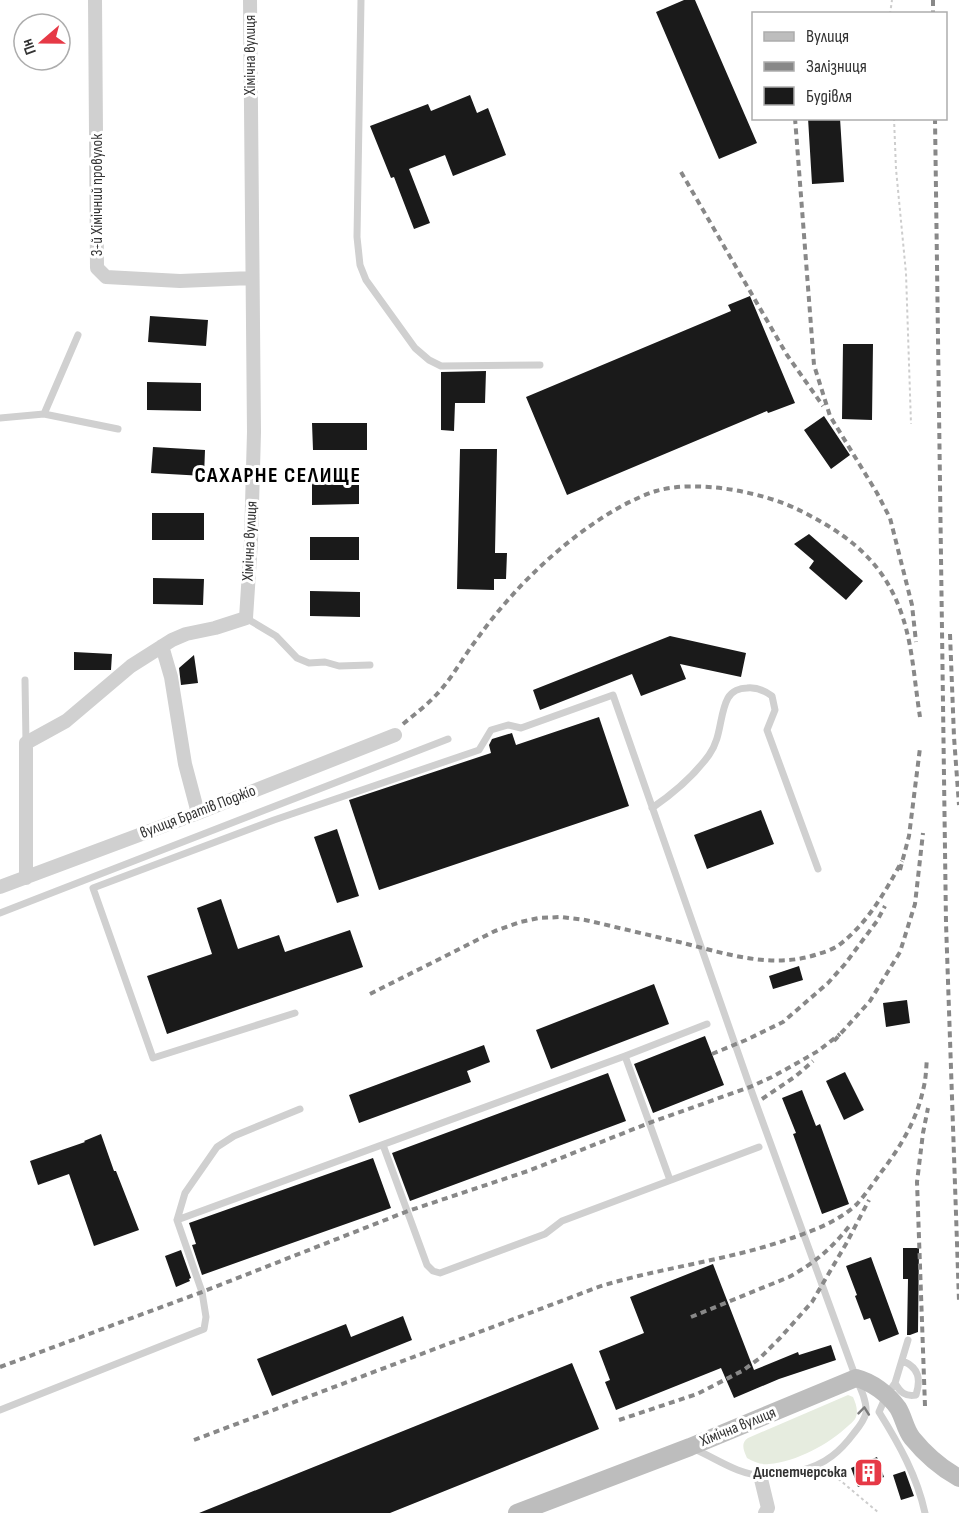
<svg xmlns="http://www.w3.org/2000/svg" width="959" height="1513" font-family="'Sofia Sans Condensed',sans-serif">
  <rect width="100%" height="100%" fill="#fff"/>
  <!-- green -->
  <path fill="#e6ecdf" d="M848,1395L853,1397C856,1404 859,1412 855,1419C853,1422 850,1424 848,1426C829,1444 796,1462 769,1464C761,1465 754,1462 747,1458C744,1451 740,1443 748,1438Z"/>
  <!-- building -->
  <path fill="#1a1a1a" d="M684,0H695L757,143L719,159L656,12Z
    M470,95L477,113L488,108L506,155L453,176L445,155L409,169L430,223L414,229L394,177L391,178L370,126L428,104L431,111Z
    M808,118H840L844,182L812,184Z
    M750,296L795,403L771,412L768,413L767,411L567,495L526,397L731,311L728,305Z
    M150,316L208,320L206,346L148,342Z
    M843,344H873L872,420L842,419Z
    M486,371L485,403H455L454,431L441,430V372Z
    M147,382L201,383V411L147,410Z
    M824,416L850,455L831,469L804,430Z
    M312,423H367V450H313Z
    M153,447L205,450L204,476L151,473Z
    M460,449H497L495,553H507L506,579H494V590L457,589Z
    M312,482H359V504L312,505Z
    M152,513H204V540H152Z
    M809,534L863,581L846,600L809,568L814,561L794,544Z
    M310,537H359V560H310Z
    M153,578L204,579L203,605L153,604Z
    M310,591L360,592V617L310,616Z
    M670,636L746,653L741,677L680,664L686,679L641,696L632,674L540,710L533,690Z
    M74,652L112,654L111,670H74Z
    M194,655L198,683L181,685L179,668Z
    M599,717L629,806L379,890L349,800L491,753L489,745L492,739L512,733L516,745Z
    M761,810L774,844L707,869L694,835Z
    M337,829L359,896L337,903L314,837Z
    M221,899L238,949L279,935L285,952L350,930L363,967L167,1034L147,976L212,954L197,908Z
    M799,966L803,980L773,989L769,976Z
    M654,984L669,1024L551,1069L536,1030Z
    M907,1000L910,1023L886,1027L883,1003Z
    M705,1036L724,1085L653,1113L634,1064Z
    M484,1045L490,1062L467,1071L471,1082L359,1123L349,1095Z
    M845,1072L864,1110L844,1120L826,1081Z
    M608,1073L626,1121L410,1201L392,1153Z
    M802,1090L816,1126L820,1124L849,1204L822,1214L793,1134L796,1133L782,1098Z
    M101,1134L114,1171H116L139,1230L94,1246L69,1174L38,1185L30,1161L85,1142L84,1141Z
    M373,1158L391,1208L202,1275L192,1245L196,1244L189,1223Z
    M903,1248H919L918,1332L910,1335H907L908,1279H903Z
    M181,1250L191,1278L189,1279L190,1281L176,1287L165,1256Z
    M871,1257L899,1334L879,1342L870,1318L864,1320L855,1296L857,1295L846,1266Z
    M713,1264L754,1370L798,1352L799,1355L831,1345L836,1360L779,1379L734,1398L721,1368L616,1410L605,1382L610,1380L599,1351L644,1333L630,1297Z
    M403,1316L412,1340L272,1396L257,1359L346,1324L351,1337Z
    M572,1363L599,1429L390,1513H199Z
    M877,1457L884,1477L858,1487L851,1468Z
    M905,1471L914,1496L901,1500L893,1475Z"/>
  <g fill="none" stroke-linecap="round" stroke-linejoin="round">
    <!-- path -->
    <path stroke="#cdcdcd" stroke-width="2" stroke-dasharray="3 3" stroke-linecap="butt" d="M890,14L892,0
      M894,118L896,169L906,273L911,424
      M829,1471L879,1513"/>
    <!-- service -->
    <path stroke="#d0d0d0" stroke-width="7" d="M361,0L357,237L360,265L366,280L415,348L429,360L441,366L540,365
      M78,335L44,414L118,429
      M0,418L44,414
      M246,618L276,636L297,658L309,663L325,662L339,666L370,665
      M25,680L26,743
      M652,808C674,793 693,777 709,755C722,737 719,714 728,698C732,691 740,688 747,688C757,687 764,690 772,696L775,710L767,730L818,869
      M0,913L448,739
      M295,1013L153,1058L93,888L274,820L479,750L491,730L508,725L521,728L613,695L750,1087L856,1378C861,1389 867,1402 866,1413C864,1421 859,1427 854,1433C848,1441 840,1450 832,1456C814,1470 785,1476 762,1475C738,1475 716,1458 694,1449
      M625,1056L670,1180
      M383,1145L427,1265L433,1271L440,1273L545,1234L562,1221L759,1147
      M177,1220L625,1056L707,1024
      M908,1340L895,1383L886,1396L879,1412C899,1444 917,1476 925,1513
      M895,1383C900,1392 905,1397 916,1395C921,1379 919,1368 903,1361
      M0,1410L204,1329L206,1317L202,1292L177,1220L185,1193L217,1147L234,1136L300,1109"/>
    <!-- minor -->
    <path stroke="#d0d0d0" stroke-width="14" d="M95,0L97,268L106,277L180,281L252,278
      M162,646L171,677L185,764L198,813
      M26,878V743L66,721L131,666L172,640L186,634L215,628L246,618L251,541L254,432L250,0
      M0,887L198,813L395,735
      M760,1475L768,1508L765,1513"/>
    <!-- secondary -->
    <path stroke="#bdbdbd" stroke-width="18" d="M517,1513L690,1447L856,1378C872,1382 888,1394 898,1408C904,1418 905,1429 912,1438C925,1454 941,1468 959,1478"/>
    <!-- rail -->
    <path stroke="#888" stroke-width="4" stroke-dasharray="6 4.5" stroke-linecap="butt" d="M933,0V14
      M795,118L814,365L830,416L877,493L890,518L912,605L916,642
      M935,118L946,923L959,1301
      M681,172L787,355L823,406
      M950,634L954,737L959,805
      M403,724C415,714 427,705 437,694C453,677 463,657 477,639C489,622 503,605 517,590C552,552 607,507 656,491C697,479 764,492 801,511C861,541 895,574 909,641C914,666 916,692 920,717
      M900,870L909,836L920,748
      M370,994L495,931L520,922L539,918L561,917L585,920C616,927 648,935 679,942C724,953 772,970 818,954C825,952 833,949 839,945C868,923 885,892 902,861
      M834,1041L870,1001L900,952L915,904L923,833
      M712,1054L746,1040L783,1022L828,983L845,964L877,921L885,906
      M762,1099L796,1076L813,1061
      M691,1317L789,1277C816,1262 832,1248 851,1224
      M0,1367L202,1292L408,1211L528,1171L649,1123L750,1087L772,1077L799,1062L818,1051L840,1034
      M925,1406L917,1182L923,1133L928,1108
      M619,1420L697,1394L742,1371L760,1358L780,1338L812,1302L846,1244L869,1200
      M194,1440L601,1286C664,1267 730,1260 792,1238C815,1230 839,1221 857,1204C866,1194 874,1182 882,1171C900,1148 917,1119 923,1090C926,1080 926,1069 927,1058"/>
  </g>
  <!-- one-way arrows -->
  <defs><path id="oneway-chevron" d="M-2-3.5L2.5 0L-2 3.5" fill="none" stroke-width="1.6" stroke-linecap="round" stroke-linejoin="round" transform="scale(1.5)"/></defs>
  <use stroke="#7a7a7a" href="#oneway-chevron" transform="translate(864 1411) rotate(-84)"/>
  <!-- icons -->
  <defs>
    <symbol id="building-square" viewBox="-11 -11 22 22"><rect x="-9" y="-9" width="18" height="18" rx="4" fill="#e63946" stroke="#fff"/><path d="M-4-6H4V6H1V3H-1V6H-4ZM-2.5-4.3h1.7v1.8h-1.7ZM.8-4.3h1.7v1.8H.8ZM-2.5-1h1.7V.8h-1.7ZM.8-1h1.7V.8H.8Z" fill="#fff"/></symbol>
  </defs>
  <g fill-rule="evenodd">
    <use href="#building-square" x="852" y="1456" width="33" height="33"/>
  </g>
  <g text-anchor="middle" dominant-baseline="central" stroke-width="6" stroke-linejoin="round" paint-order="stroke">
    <!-- street labels -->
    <g font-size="16" fill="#333" stroke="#fff">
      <text transform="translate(250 55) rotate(-90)">Хімічна вулиця</text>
      <text transform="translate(97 195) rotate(-90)">3-й Хімічний провулок</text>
      <text transform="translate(250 541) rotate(-87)">Хімічна вулиця</text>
      <text transform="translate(198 812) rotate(-21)">вулиця Братів Поджіо</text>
      <text transform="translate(738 1427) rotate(-22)">Хімічна вулиця</text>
    </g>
    <!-- poi labels -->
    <g font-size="16" font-weight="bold" fill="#333" stroke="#fff" text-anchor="end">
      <text x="847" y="1472">Диспетчерська</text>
    </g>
    <!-- district labels -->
    <g font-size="22" font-weight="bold" letter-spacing="1.5" fill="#000" stroke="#fff">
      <text x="278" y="475">САХАРНЕ СЕЛИЩЕ</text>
    </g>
  </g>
  <!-- legend -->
  <rect x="752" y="12" width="195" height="108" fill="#ffffff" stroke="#adadad" stroke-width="1.5"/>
  <rect x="764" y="32" width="30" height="9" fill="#bdbdbd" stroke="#adadad" stroke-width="1.5"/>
  <text x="806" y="42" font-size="18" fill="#333333">Вулиця</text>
  <rect x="764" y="62" width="30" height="9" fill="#888888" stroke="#adadad" stroke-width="1.5"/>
  <text x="806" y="72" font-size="18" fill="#333333">Залізниця</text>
  <rect x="764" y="87" width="30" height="18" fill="#1a1a1a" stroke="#adadad" stroke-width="1.5"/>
  <text x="806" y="102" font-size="18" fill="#333333">Будівля</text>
  <!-- north arrow -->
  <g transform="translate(42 42) rotate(250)"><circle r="28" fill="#ffffff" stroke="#adadad" stroke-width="1.5"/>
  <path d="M0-4.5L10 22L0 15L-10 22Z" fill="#e63946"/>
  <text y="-9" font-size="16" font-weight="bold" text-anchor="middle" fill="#333333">Пн</text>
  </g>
</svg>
